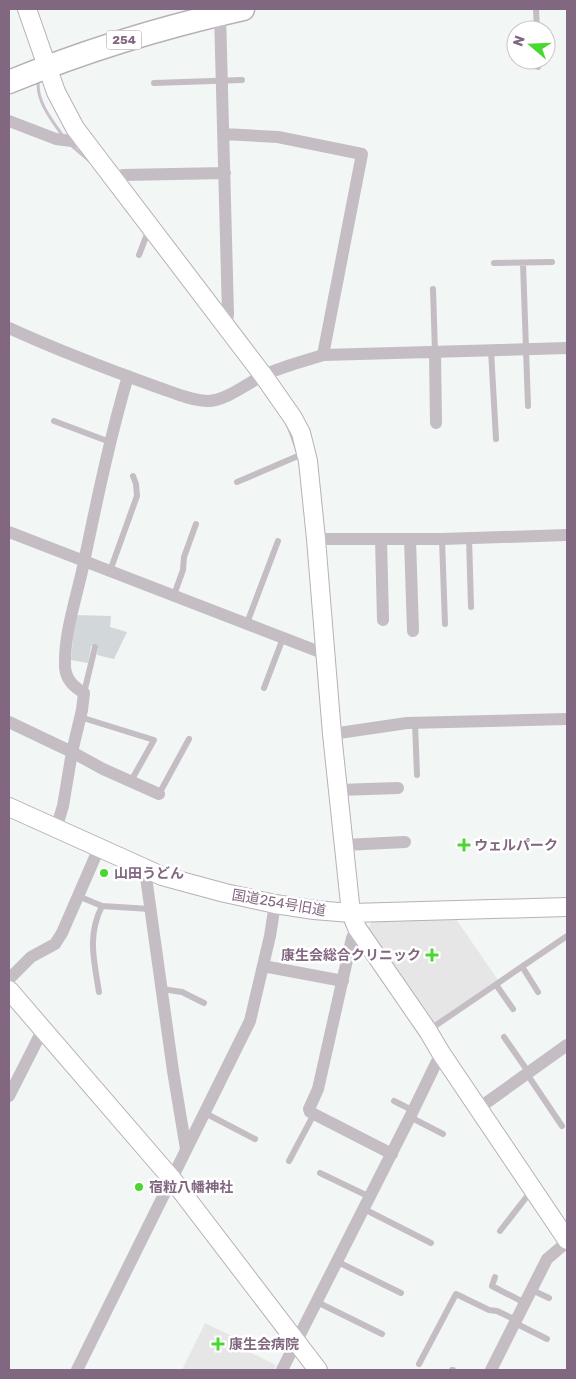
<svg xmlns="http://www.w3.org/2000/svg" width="576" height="1379" font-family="Rubik,'Noto Sans JP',sans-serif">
  <rect width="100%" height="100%" fill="#f2f6f4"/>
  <!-- built -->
  <path fill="#e6e6e6" d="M456,919L498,980L434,1024L367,930L373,920Z
    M205,1323L242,1341L239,1347L276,1365L274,1370H182Z"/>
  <!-- green -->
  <path fill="#d2d8da" d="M75,615L111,616L110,627L127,632L114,659L97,655L98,647L91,646L88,663L71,660Z"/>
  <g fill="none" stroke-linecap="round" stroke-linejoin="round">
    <!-- stream -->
    <path stroke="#cabfcc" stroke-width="3" d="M39,79C34,98 52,121 63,136
      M72,146L92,163
      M288,426L297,451"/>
    <defs>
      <path id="secondary" d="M27,9L56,92L75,128L263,375L293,418L301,433L308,461L316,539L332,734L351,913L357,928L428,1031L441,1053L567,1240
        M9,807L162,876L225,893L275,904L314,910L351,913L567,907
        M9,990L172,1179L318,1370"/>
      <path id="highway" d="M9,82C84,51 163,27 243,9"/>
    </defs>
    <!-- secondary casing -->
    <use href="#secondary" stroke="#b9afb8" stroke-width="20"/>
    <!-- highway casing -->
    <use href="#highway" stroke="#b7b0b7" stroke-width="25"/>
    <!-- lane -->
    <path stroke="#c4bdc4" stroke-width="6" d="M536,9L537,30
      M538,60V67
      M154,83L242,80
      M139,255L149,229
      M494,263L552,262
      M523,263L528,406
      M433,289L435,352
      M491,350L496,439
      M54,421L110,442
      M237,482L305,453
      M469,537L471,607
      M442,539L445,624
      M110,571L137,496L136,484L133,476
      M174,595L183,570L184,557L196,524
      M247,623L278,541
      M264,688L283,638
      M84,693L95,647
      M80,717L154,740L131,781
      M415,723L417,775
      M159,794L189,739
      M78,896L102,906L150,909
      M523,968L538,992
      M497,986L513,1009
      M162,989L182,992L204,1003
      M99,992C94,960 87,936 102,906
      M429,1030L567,936
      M504,1037L529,1073
      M527,1074L562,1126
      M394,1101L414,1111
      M205,1113L255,1139
      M410,1117L443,1134
      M289,1161L314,1114
      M320,1173L370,1197
      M364,1209L431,1243
      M500,1231L532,1190
      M338,1262L401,1293
      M495,1277L492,1286L525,1303
      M532,1290L549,1298
      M317,1302L382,1334
      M515,1323L547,1339
      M419,1364L456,1294L489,1310L497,1311L516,1320
      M452,1370H453"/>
    <!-- street -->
    <path stroke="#c4bdc4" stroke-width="12" d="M220,14L228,314L226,326
      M9,121L56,139L87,143
      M224,134L278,137L362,154L323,355
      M114,177L123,175L225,173
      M9,328C57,350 107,369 157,387C172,392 191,401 208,401C226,401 249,382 266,374C284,366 304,361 323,355L567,348
      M435,352L436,423
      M128,376C110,437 97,500 84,562C77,597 64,631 65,667C66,680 74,687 84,693L82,710L72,752L103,769L159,794
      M9,532L325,654
      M316,539H442L567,535
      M381,539L383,620
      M410,539L413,631
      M9,722L72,752L63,806L56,829
      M332,734L407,723L567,719
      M338,790L398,788
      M344,845L405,842
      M145,870L173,1071L186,1149
      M357,928L352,938L318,1089L309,1109L310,1112L392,1154
      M263,966L343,981
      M9,979L31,957L55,944L62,933L99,848
      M9,1096L43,1029
      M479,1108L567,1045
      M77,1370L250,1021L270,936L275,904
      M282,1370L410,1117L441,1053
      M491,1370L547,1259L567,1242"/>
    <!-- secondary -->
    <use href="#secondary" stroke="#fff" stroke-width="18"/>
    <!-- highway -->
    <use href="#highway" stroke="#fff" stroke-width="22"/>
  </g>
  <!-- markers -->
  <g fill="#4ad731" stroke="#fff" stroke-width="2">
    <path d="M461.5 837.5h5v5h5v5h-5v5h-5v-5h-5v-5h5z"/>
    <circle cx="104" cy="873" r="5"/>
    <path d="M429.5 947.5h5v5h5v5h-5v5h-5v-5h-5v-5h5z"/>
    <circle cx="139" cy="1187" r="5"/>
    <path d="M215.5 1336.5h5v5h5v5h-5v5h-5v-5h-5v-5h5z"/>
  </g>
  <g text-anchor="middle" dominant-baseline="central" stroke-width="5" stroke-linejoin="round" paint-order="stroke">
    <!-- shield labels -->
    <rect fill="#fff" stroke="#a795a6" stroke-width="1" x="106.5" y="30.5" width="35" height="19" rx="4"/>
    <g font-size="12" font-weight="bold" fill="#816780">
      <text x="124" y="40">254</text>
    </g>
    <!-- poi labels -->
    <g font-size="14" font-weight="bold" fill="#816780" stroke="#fff" text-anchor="start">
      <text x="474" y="845">ウェルパーク</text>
      <text x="114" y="873">山田うどん</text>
      <text x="421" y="955" text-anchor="end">康生会総合クリニック</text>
      <text x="149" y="1187">宿粒八幡神社</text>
      <text x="229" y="1344">康生会病院</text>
    </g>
    <!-- street labels -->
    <g font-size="14" fill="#816780" stroke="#fff">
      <text transform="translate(279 903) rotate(10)">国道254号旧道</text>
    </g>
  </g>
  <!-- border -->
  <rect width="576" height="1379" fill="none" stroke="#816780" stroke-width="20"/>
  <!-- north arrow -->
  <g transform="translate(531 45) rotate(289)"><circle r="24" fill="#ffffff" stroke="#cdc2cc"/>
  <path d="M0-4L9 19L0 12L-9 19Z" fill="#4ad731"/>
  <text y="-8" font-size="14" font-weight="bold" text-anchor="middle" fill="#816780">N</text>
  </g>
</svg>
